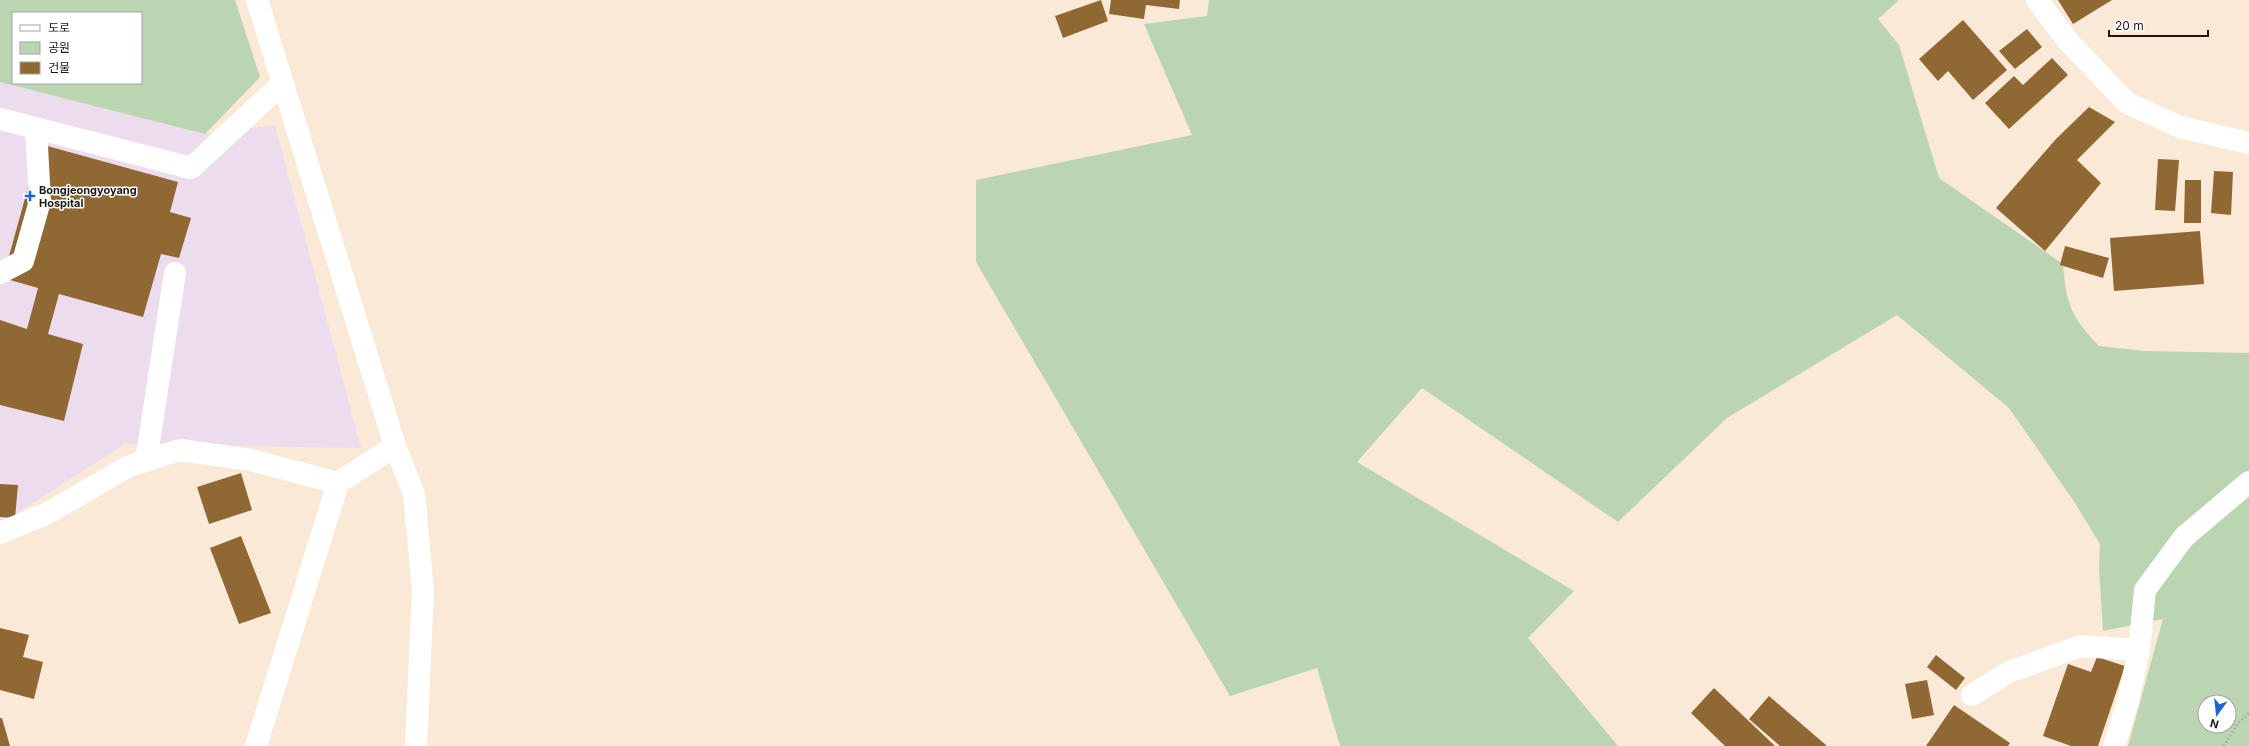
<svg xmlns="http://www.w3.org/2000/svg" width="2249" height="746" font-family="Inter,'Noto Sans KR',sans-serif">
  <rect width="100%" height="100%" fill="#fae9d6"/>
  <!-- medical -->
  <path fill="#eddcee" d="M0,82L205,134L275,125L361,448L125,444L0,524Z"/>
  <!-- green -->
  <path fill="#bbd4b2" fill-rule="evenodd" d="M0,0H235L260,77L205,134L0,82ZM13,13H141V83H13Z
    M1209,0H1899L1878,19L1899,45L1939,178L2063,264C2066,304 2071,317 2099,346L2145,351L2249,353V746H2128L2163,619L2103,631L2099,568L2100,544L2075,503L2009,408L1897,315L1727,418L1618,522L1422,388L1357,462L1574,591L1528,638L1618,746H1340L1317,668L1230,696L976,262V180L1192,135L1144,24L1207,16ZM2205,702H2229V726H2205Z"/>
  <!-- building -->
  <path fill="#906834" d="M1101,0L1108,21L1063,38L1055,16Z
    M1111,0H1180L1179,9L1146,5L1144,19L1109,14Z
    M2058,0H2112L2073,24Z
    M1963,20L2007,70L1973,100L1948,71L1938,81L1919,59Z
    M2027,29L2042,47L2015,69L1999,51Z
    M2052,58L2068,75L2009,129L1985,103L2014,76L2023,85Z
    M2089,107L2115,122L2077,160L2101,183L2045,251L1996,208L2056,139Z
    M40,144L178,182L170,212L191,218L179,258L161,254L143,317L59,294L48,334L83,344L64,421L0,405V320L27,329L38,288L3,278Z
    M2158,159L2179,160L2175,211L2155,210Z
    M2214,171L2233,172L2231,215L2211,213Z
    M2185,180H2201V223H2184Z
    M2200,231L2204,284L2114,291L2110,238Z
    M2065,246L2109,258L2103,278L2060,265Z
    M241,473L252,510L209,524L197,487Z
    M0,484L18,485L15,518L0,517Z
    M241,536L271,613L239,624L210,548Z
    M0,628L29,635L23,657L43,662L34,699L0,690Z
    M1936,655L1965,678L1956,690L1927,667Z
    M2097,657L2125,666L2098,746H2071L2043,736L2068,664L2091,672Z
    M1927,680L1934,715L1912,719L1905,684Z
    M1714,688L1775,746H1725L1691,713Z
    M1769,696L1827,746H1780L1749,719Z
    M1954,705L2010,743L2008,746H1926Z
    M0,718H2L10,746H0Z"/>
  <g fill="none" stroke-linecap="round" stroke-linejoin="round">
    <!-- path -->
    <path stroke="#a39688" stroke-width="2.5" stroke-dasharray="1 3" stroke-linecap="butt" d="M2224,746L2238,723L2249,713"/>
    <!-- minor -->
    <path stroke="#fff" stroke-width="22" d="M2037,0L2068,41L2127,103L2180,127L2249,143
      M0,119L191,168L283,83
      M0,273L23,261L40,201L36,128
      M395,446L414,494L423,591L416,746
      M146,461L175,273
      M0,533L48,513L129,466L180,450L251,460L338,483L395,446L257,0
      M1972,695L2009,672L2081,646L2139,650
      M256,746L338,483
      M2114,746L2128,701L2139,650L2145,590L2184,537L2249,482"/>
  </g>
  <!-- markers -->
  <path fill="#1d66d2" stroke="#fff" stroke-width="1.5" d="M28 190h4v4h4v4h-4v4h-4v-4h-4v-4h4z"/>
  <g text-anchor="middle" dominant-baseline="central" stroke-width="3" stroke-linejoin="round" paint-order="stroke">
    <!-- poi labels -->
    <g font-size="11" font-weight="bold" fill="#1e1811" stroke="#fff" text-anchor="start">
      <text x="39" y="190">Bongjeongyoyang<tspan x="39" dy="13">Hospital</tspan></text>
    </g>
  </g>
  <!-- legend -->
  <rect x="12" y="12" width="130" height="72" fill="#ffffff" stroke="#a5a3a0"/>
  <rect x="20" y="25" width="20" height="6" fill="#ffffff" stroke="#a5a3a0"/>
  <text x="48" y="32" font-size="12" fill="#1e1811">도로</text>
  <rect x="20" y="42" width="20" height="12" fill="#bbd4b2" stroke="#a5a3a0"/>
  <text x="48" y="52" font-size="12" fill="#1e1811">공원</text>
  <rect x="20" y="62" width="20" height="12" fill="#906834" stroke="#a5a3a0"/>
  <text x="48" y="72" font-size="12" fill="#1e1811">건물</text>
  <!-- north arrow -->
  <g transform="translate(2217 714) rotate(195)"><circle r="19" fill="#ffffff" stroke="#a5a3a0"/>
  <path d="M0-3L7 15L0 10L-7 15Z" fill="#1d66d2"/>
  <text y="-6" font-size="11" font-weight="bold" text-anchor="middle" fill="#1e1811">N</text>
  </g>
  <!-- scale -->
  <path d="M2109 30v6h99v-6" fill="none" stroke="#1e1811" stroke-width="2"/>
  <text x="2115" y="30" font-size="12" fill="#1e1811" stroke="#ffffff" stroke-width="3" paint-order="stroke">20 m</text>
</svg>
